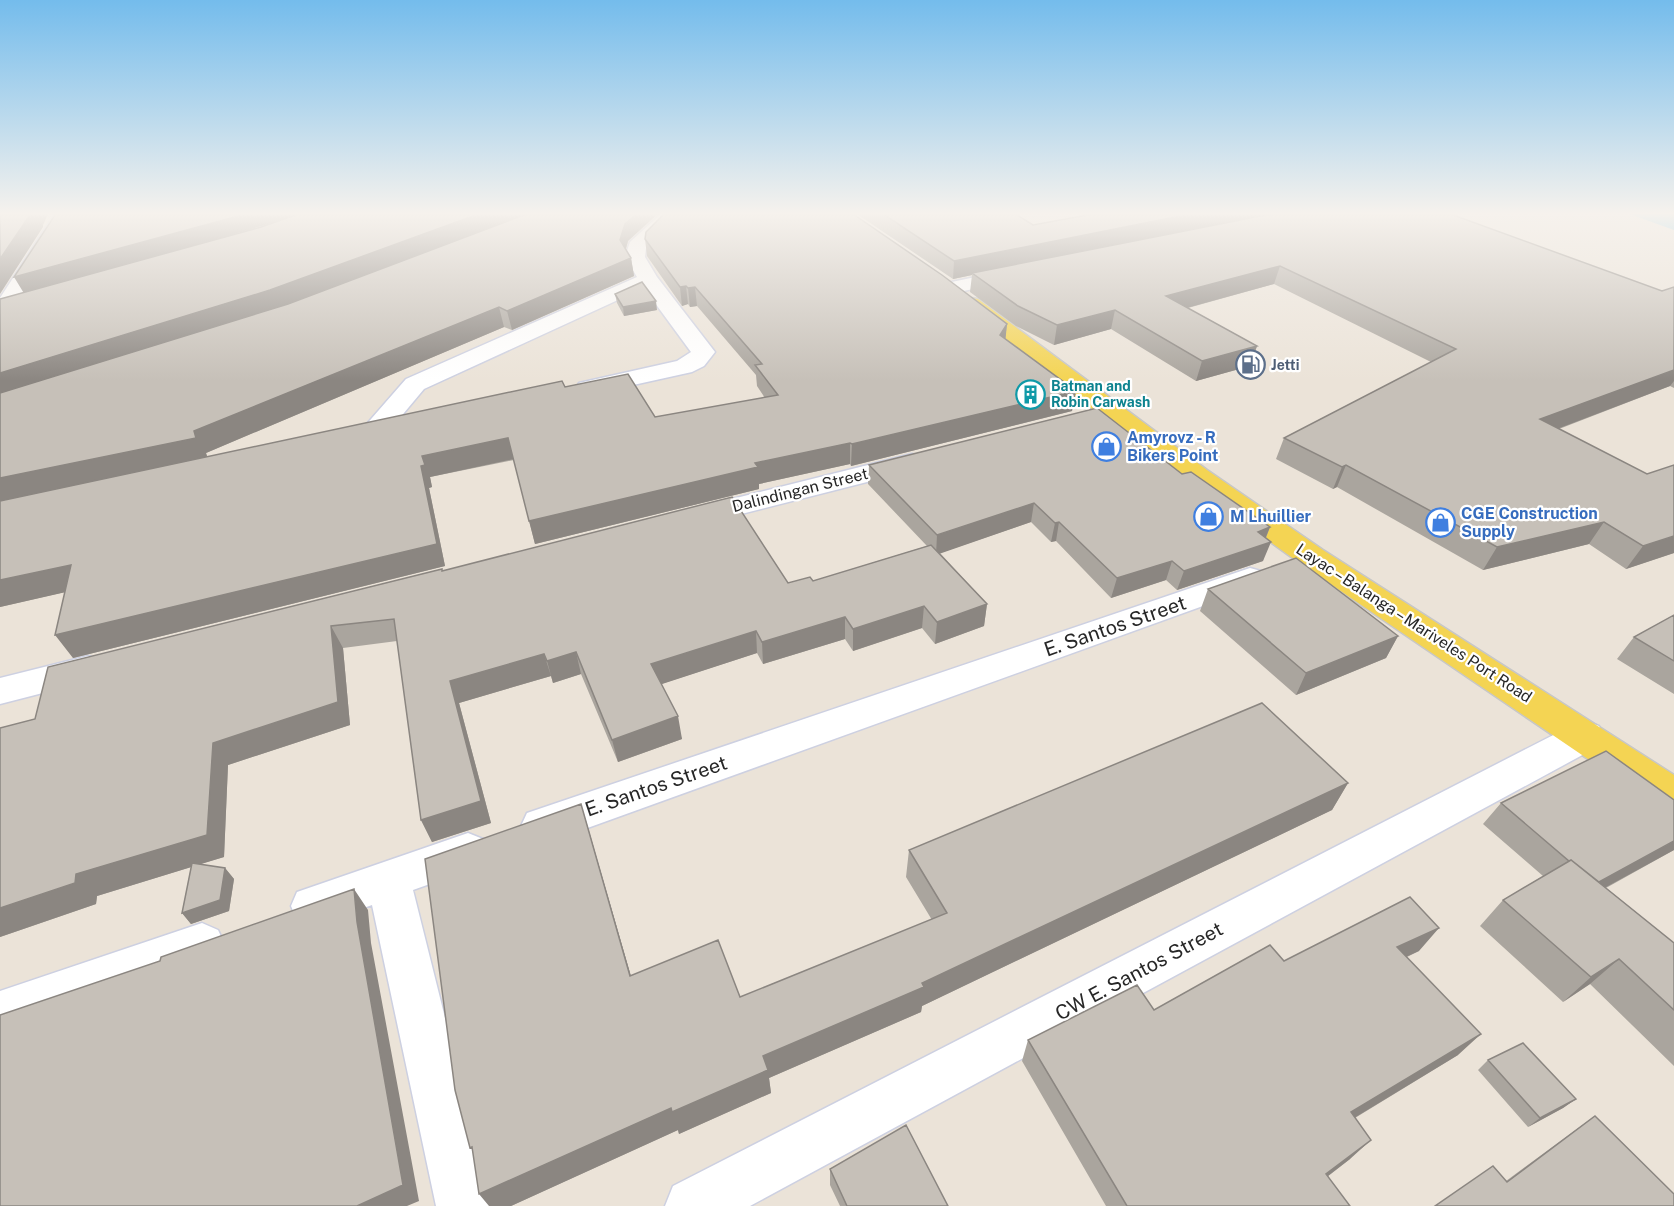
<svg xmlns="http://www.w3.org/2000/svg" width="1674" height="1206" font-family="'Public Sans',sans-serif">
  <rect width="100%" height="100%" fill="#ebe3d8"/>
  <!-- water -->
  <path fill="#66c8f1" d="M1624,212H1674V230Z"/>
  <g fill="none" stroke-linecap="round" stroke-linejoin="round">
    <defs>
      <path id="minor" d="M56,212H74L11,314L8,319L0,320V298Z
        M663,212H683L646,248L645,257L657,277L715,352L704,366L692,372L588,395L579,393L576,388L579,383L677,361L691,352L644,288L424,389L383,438L374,440L365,438L361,432L365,426L406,379L637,277L625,257L630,242Z
        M1014,269L1021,271L1024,275L1021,279L949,294L942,292L939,288L942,284Z
        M912,454L922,456L926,462L922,468L694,526L684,523L679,517L684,511Z
        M1250,568L1261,571L1266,578L1261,585L557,839L542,844L527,839L521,826L527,813Z
        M88,656L101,660L106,669L101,678L0,704V678Z
        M1585,721L1599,726L1604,736L1599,746L750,1206H665L673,1186L1571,726Z
        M468,833L483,839L489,852L483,865L413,890L492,1206H436L372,905L313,926L297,920L291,906L297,892Z
        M202,923L218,930L225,945L218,960L0,1041V991Z"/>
      <path id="major" d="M970,298L978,299L1207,470L1323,550L1674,775V813L1660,808L1301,564L1187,482L962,309L959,304L962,299Z"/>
    </defs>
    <!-- minor casing -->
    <use href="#minor" stroke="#cdd0e1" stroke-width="3"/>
    <!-- major casing -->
    <use href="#major" stroke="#c7c7c7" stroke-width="3"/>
    <!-- minor -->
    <use href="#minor" fill="#fff" fill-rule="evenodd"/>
    <!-- major -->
    <use href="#major" fill="#f4d453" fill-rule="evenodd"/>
  </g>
  <!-- wall -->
  <path fill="#aaa59e" d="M854,212H1012L1033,225L1182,232L1662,291L1674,287V388L1670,386L1559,429L1674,553L1626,569L1589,544L1483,570L1337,487L1333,489L1276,459L1284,438L1431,362L1274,284L1188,308L1257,346L1250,366L1196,381L1111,329L1054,345L1016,326L970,292L972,275L953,279Z
    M645,239L1007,324L1005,339L1076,391L1072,411L851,466L850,464L759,484V489L535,544L514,460L430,477L432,487L429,488L445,566L73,658L65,592L0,607V299L628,241L626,249L631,258L634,276L512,330L504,327L206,453L207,457L565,387L655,417L765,398L757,386L756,375L697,306L690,307L688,304L682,306L647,256Z
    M615,294L657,310L624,316L617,303Z
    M869,465L1182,474L1270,527L1266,538L1263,561L1177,590L1166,580L1111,598L1056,541L1051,542L1031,522L940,553L987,604L984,626L935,644L922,628L853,651L845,639L763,664L757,653L661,684L682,739L618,762L581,674L553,683L551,676L459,703L491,823L432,842L421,820L397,641L343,648L350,725L228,765L224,857L200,864L225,868L234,879L229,911L191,924L182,913L191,867L97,896L96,904L0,937V728L35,719L443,571L788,583L813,581L927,546L868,484Z
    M1208,589L1398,636L1386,658L1296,695L1200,611Z
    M1674,615V694L1617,659L1634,637Z
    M1348,783L1332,810L922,1006L921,1012L769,1078L771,1093L679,1134L678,1130L511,1206L581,804L631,976L740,997L932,920L906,877L909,850Z
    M1501,803L1674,850L1606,888L1674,943V1066L1590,984L1563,1002L1480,926L1503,900L1543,876L1483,824Z
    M1419,951L1407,957L1458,1055L1355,1118L1350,1159L1327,1177L1350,1206H1106L1022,1061L1028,1040L1154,1010L1284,961Z
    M1488,1060L1576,1099L1563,1108L1528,1127L1478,1070Z
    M1595,1116L1674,1194L1435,1206L1506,1181L1570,1134Z
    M830,1169L948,1206H840L830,1185Z"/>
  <!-- shaded-wall -->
  <path fill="#8b8681" d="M32,212H49L43,225V227L0,294V259Z
    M253,212H310L25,295L14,277Z
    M484,212H533L278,309L0,398V373Z
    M639,212H660L628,241L623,258L620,240L625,224Z
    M1200,212H1279L974,275L972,273V275L953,279L954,261Z
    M631,258L634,276L512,330L507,311Z
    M1280,266L1274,284L1161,315L1166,296Z
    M686,286L688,304L682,306L680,287Z
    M695,287L697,306L690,307L688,288Z
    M656,301L657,310L624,316L623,307Z
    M499,307L504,327L206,453L208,459L0,504V478L194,431Z
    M1115,310L1111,329L1054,345L1057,325Z
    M1007,324L1005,344L1000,335Z
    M1257,346L1250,366L1196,381L1202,361Z
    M1674,370V381L1670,386L1528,440L1540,419Z
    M1076,391L1072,411L851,466L852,444Z
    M508,438L514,459L430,477L432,487L429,488L445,566L73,658L55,635L422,456Z
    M850,443V464L759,484V489L535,544L529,521L755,463Z
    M1346,465L1337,487L1333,489L1342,467Z
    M1034,503L1031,522L936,555L937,535Z
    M1059,522L1056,541L1051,542L1055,523Z
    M1604,522L1589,544L1483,570L1497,547Z
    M1270,527L1263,544L1271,542L1263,561L1177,590L1184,571L1258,532Z
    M1674,536V553L1626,569L1643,546Z
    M1172,561L1166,580L1111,598L1117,578Z
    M71,565L88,587L0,607V580Z
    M987,604L984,626L935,644L937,622Z
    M924,606L922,628L853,651V629Z
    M845,617V639L763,664L762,642Z
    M331,626L343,648L350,725L228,765L224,857L97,896L96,904L0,937V908L76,874L213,743Z
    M756,631L757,653L656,686L651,664Z
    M1398,636L1386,658L1296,695L1306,673Z
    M576,652L581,674L553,683L547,661Z
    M544,654L551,676L459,703L491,823L432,842L421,820L450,681Z
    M678,716L682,739L618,762L612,740Z
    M1348,783L1332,810L922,1006L921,1012L769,1078L771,1093L679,1134L678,1130L511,1206H489L479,1194L763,1056L922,983Z
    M581,804L589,831L638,1001L630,976Z
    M1674,841V850L1575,904L1596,884Z
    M225,868L234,879L229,911L191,924L182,913Z
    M354,889L368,910L371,943L419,1201L407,1206H357V922Z
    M1439,928L1419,951L1379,969L1397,947Z
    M1619,959L1590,984L1563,1002L1591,977Z
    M1481,1034L1458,1055L1331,1132L1351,1112Z
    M1576,1099L1563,1108L1528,1127L1540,1118Z
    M1371,1140L1350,1159L1307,1192L1326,1174Z"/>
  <!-- building -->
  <path fill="#c6c0b8" stroke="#8b8681" stroke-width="1.5" d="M0,212H32L0,259Z
    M57,212H253L14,277Z
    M304,212H484L270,290L0,373V299L261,227Z
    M532,212H639L625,224L620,240L631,258L507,311L499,307L194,431L196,438L0,478V393L288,304Z
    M666,212H850L942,275L1007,324L1000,335L1076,391L852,444L850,443L755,463L758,467L529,521L508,438L422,456L425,465L421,466L437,544L55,635L71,565L0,580V501L562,381L565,387L628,374L655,417L778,395L755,365L762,364L695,287L688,288L686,286L680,287L645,239L646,232Z
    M880,212H1012L1033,225L1104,212H1200L954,261Z
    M1281,212H1445L1662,291L1674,287V370L1540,419L1647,474L1674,465V536L1643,546L1604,522L1497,547L1346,465L1342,467L1284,438L1456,349L1280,266L1166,296L1257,346L1202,361L1115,310L1057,325L1018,306L972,273Z
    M642,282L656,301L623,307L615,294Z
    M1097,408L1182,474L1191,472L1270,527L1258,532L1271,542L1184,571L1172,561L1117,578L1059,522L1055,523L1034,503L937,535L869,465Z
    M732,497L788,583L810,577L813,581L931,545L987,604L937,622L924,606L853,629L845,617L762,642L756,631L651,664L678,716L612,740L576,652L547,661L544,654L450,681L481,801L421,820L394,619L331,626L338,702L213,743L207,835L76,874L75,883L0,908V728L35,719L48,667L442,569V571Z
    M1296,558L1398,636L1306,673L1208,589Z
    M1674,615V661L1634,637Z
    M1262,703L1348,783L922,983L924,987L763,1056L768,1070L672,1112L671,1108L479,1194L472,1147L470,1148L455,1090L425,859L581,804L630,976L718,940L740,997L947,913L909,850Z
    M1606,751L1674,800V841L1599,882L1571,860L1569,861L1501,803Z
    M1571,860L1674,943V1010L1619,959L1591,977L1503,900Z
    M192,863L225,868L220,900L182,913Z
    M354,889L357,922L403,1185L357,1206H0V1015L160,961L161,957Z
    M1410,897L1439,928L1397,947L1481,1034L1351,1112L1371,1140L1326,1174L1350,1206H1127L1028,1040L1137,985L1154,1010L1270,945L1284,961Z
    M1523,1043L1576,1099L1540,1118L1488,1060Z
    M1595,1116L1674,1194V1206H1435L1493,1166L1507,1182Z
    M906,1125L948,1206H847L830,1169Z"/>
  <!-- sky -->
  <linearGradient id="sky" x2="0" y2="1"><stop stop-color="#74bcec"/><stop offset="0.56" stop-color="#f6f2ed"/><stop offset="1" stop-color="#f6f2ed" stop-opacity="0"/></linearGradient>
  <rect width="1674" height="381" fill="url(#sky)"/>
  <!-- icons -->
  <defs>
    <symbol id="fuel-ring" viewBox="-11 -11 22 22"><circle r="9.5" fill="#fff" stroke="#5c6f8a" stroke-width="1.5"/><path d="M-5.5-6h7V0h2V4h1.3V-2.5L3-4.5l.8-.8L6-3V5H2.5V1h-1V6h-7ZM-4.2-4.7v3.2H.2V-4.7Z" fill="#5c6f8a"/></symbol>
    <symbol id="building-ring" viewBox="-11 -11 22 22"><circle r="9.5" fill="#fff" stroke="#0f9aa8" stroke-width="1.5"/><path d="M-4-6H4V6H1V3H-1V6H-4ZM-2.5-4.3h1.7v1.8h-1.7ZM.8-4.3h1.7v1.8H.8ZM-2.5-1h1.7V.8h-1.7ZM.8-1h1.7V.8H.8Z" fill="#0f9aa8"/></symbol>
    <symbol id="shop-ring" viewBox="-11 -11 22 22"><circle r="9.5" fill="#fff" stroke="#3f7fe0" stroke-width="1.5"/><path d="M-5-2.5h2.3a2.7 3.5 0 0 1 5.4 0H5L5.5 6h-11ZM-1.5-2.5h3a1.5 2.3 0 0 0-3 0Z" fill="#3f7fe0"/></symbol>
  </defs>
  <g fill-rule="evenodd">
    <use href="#fuel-ring" x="1234" y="348" width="33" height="33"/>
    <use href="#building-ring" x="1014" y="378" width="33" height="33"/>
    <use href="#shop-ring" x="1090" y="430" width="33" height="33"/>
    <use href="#shop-ring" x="1192" y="500" width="33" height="33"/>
    <use href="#shop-ring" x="1424" y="506" width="33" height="33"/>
  </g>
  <g text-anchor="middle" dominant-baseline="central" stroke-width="4.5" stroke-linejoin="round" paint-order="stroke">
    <!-- far-service labels -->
    <g font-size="14" font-weight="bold" fill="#4e5e75" stroke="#fff" text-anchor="start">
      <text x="1271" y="365">Jetti</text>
    </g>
    <!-- far-culture labels -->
    <g font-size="14" font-weight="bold" fill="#0d838f" stroke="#fff" text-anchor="start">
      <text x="1051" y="386">Batman and<tspan x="1051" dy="16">Robin Carwash</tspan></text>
    </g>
    <!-- shop labels -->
    <g font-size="16" font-weight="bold" fill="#366cbe" stroke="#fff" text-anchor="start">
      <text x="1127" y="437">Amyrovz - R<tspan x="1127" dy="18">Bikers Point</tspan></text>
      <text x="1461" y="513">CGE Construction<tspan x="1461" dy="18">Supply</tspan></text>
      <text x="1230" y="516">M Lhuillier</text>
    </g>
    <!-- street labels -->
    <g font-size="16" fill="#272727" stroke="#fff">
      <text transform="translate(800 490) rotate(-14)">Dalindingan Street</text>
      <text transform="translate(1414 623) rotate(33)">Layac – Balanga – Mariveles Port Road</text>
    </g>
    <!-- near-street labels -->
    <g font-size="20" fill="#272727" stroke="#fff">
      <text transform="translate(1115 626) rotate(-19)">E. Santos Street</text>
      <text transform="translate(656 786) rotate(-19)">E. Santos Street</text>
      <text transform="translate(1139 971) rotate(-28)">CW E. Santos Street</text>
    </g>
  </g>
</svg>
